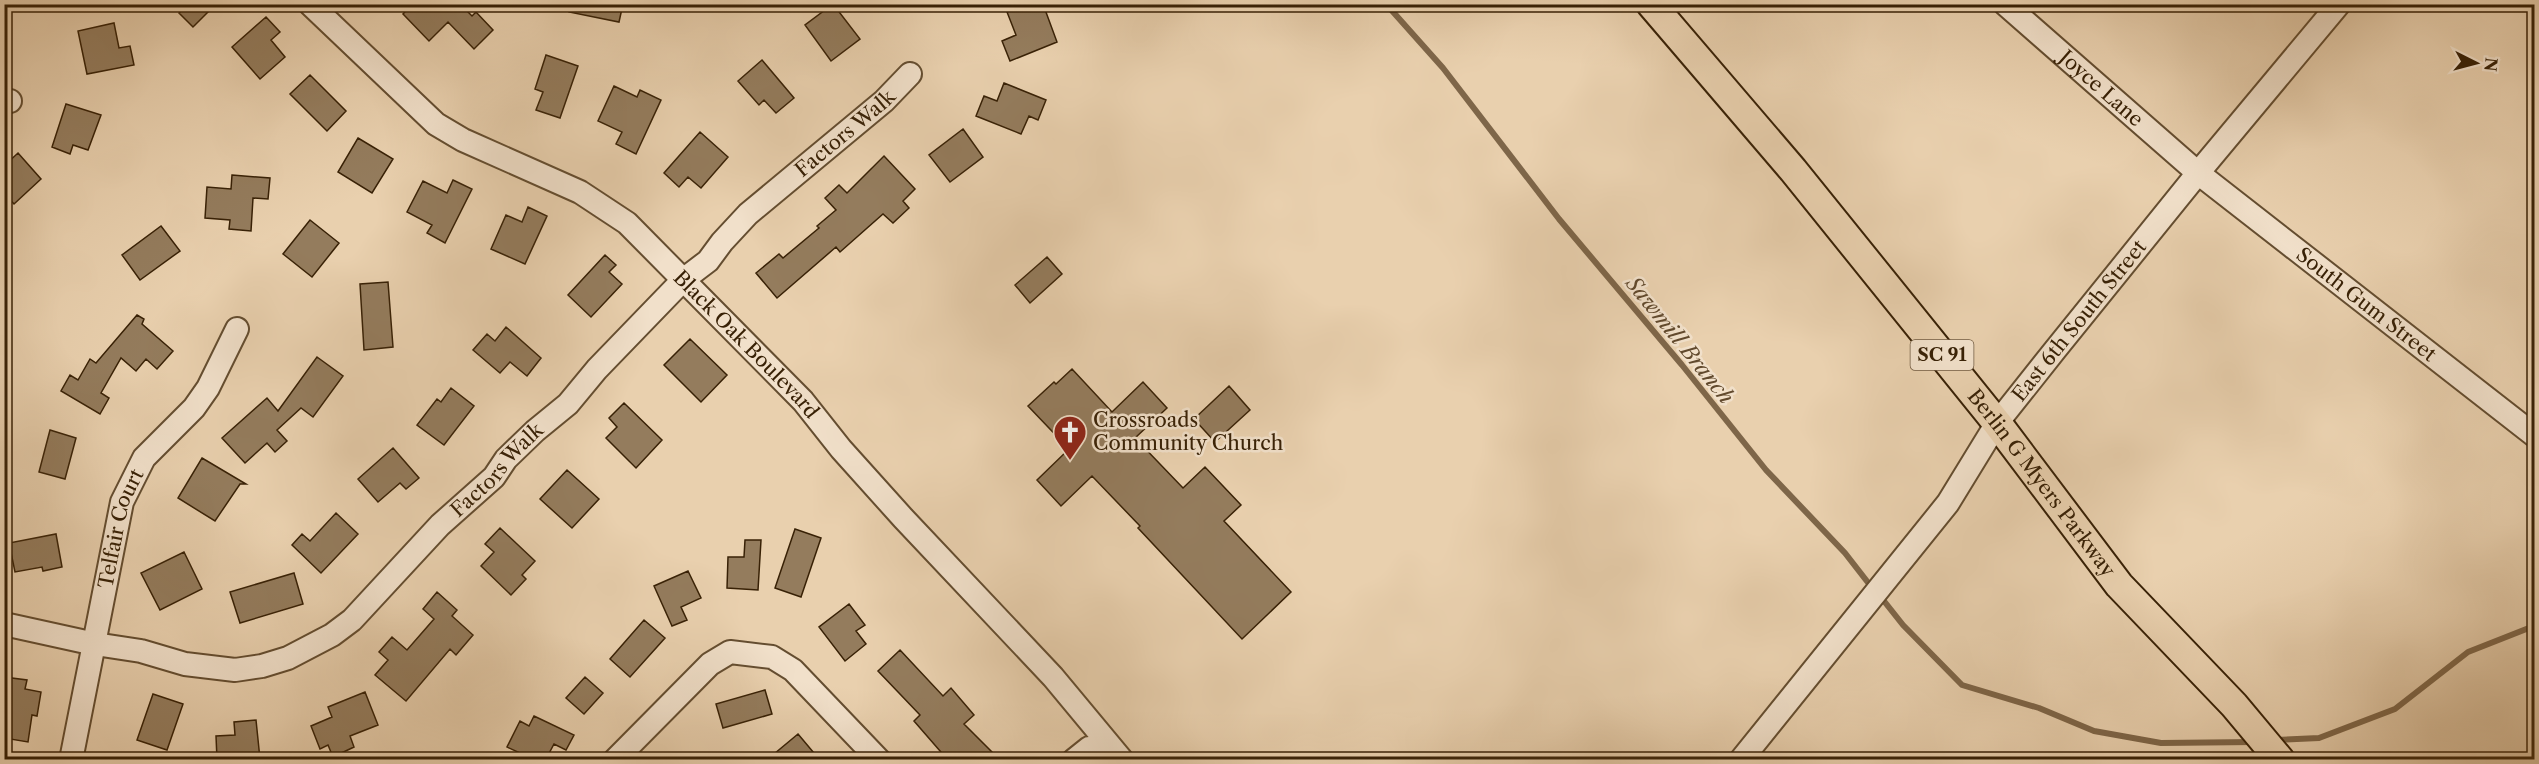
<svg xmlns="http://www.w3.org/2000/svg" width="2539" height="764" font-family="'Libre Caslon Text',serif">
  <rect width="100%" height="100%" fill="#e9d0ae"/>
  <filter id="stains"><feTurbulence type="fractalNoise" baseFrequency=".00333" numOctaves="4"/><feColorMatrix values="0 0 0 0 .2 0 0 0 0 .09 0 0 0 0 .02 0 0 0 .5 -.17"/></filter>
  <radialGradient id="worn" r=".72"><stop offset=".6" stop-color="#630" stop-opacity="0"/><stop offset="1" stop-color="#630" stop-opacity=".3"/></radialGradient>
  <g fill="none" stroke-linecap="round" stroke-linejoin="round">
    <!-- stream -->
    <path stroke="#7e6649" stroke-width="6" d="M1386,4L1443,68L1559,219L1682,365L1766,470L1845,553L1873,589
      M1880,596L1903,625L1962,685L2039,708L2094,731L2161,743L2254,742
      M2276,740L2319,738L2395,709L2468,652L2534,626"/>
  </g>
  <!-- building -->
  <path fill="#947c5d" stroke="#382106" stroke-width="1.5" d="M188,4H216L193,27L179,13Z
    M412,4H465L463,7L472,16L476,12L493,30L474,49L448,22L429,41L403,14Z
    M570,4H623L619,22L569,12Z
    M833,4L860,39L831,61L805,25Z
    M1025,4H1043L1057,42L1010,61L1002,41L1016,35L1007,12Z
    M266,17L280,32L271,40L285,57L260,79L232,47Z
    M114,23L119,48L130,46L134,65L87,74L78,31Z
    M546,55L578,66L560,118L536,110L543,92L535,89Z
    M762,60L794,98L776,113L764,100L759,105L738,81Z
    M310,75L346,111L327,131L290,94Z
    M1004,83L1046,100L1038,120L1029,116L1021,134L976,116L984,96L997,101Z
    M614,86L637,97L640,90L661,100L636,154L616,144L622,132L598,121Z
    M66,104L101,115L88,150L73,145L70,154L52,147Z
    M963,129L983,157L950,182L929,155Z
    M700,132L728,157L701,188L688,177L679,187L664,173Z
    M358,138L393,159L372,193L338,172Z
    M18,153L41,179L14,204L4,193V166Z
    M884,156L915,189L903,201L909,208L893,223L883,214L840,252L836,247L777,298L756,273L779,254L783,258L819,228L817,226L836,210L825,198L839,185L847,193Z
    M232,175L270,178L268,199L253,198L251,231L229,229L230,220L205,218L207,187L231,189Z
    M453,180L472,189L445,243L427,233L432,225L407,212L423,181L447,193Z
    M528,207L547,216L525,264L491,249L506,215L522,222Z
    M310,220L339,243L312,277L283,254Z
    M161,226L180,251L140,280L122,255Z
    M605,255L616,265L609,272L622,284L591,317L568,295Z
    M1047,257L1062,274L1030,303L1015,285Z
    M388,282L393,347L364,350L360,284Z
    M137,315L144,319L142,324L173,351L157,369L146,359L136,371L121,358L101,393L109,398L100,414L61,391L70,375L78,380L90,359L96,363Z
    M506,327L541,358L527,376L510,362L500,373L473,350L487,334L495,341Z
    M690,339L727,375L701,402L664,365Z
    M317,357L343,376L313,417L301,408L277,430L287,441L275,452L267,443L245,463L222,438L267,398L278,411Z
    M1072,369L1112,412L1143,382L1167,408L1135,438L1183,488L1205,467L1241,505L1224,521L1291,592L1242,639L1138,528L1140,526L1092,476L1061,506L1037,480L1069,449L1028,406L1054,382L1056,384Z
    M1229,386L1250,410L1215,442L1194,419Z
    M451,388L474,406L444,445L417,425L437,399L441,402Z
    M624,403L662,440L636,468L606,438L617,427L609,418Z
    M50,430L76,438L65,479L39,472Z
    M393,448L419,478L406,489L400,483L378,502L358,479Z
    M202,458L246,484H240L215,521L178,498Z
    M567,470L599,499L572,528L540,499Z
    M336,513L358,534L321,573L292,545L302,534L310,541Z
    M500,528L535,561L522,575L526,579L511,595L481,566L494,552L485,544Z
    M795,529L821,538L801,597L775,588Z
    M56,534L62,567L43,571L42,567L15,572L9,543Z
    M745,540H761L758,590L727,588L728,557H744Z
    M184,552L202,589L160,610L141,573Z
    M688,571L701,598L681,607L687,620L672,626L654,586Z
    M294,573L303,604L240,623L230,592Z
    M437,592L457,610L452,616L473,635L456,655L450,649L406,701L375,675L388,660L379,652L392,637L407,650L434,619L423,609Z
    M849,604L865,625L856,631L866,644L845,661L819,627Z
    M644,620L665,638L630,677L610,659Z
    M900,650L943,696L951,688L974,715L964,724L999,759H947L914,721L920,715L878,671Z
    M4,677L27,680L25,689L41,692L37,716L32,715L28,742L4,738L8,710L4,709Z
    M585,677L603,693L584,714L566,698Z
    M765,690L772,714L723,728L716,704Z
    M365,692L378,725L350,736L354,747L333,757L328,745L320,749L311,726L332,717L328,707Z
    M153,694L183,704L167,750L137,740Z
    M534,716L574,735L566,750L554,744L546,759H533L507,747L520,721L529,726Z
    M256,720L260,759H217L216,736L235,735L234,722Z
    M798,734L819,759H768Z"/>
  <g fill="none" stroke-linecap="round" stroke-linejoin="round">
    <defs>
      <g id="minor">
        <path id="s1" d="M310,4L436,124L463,140L580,192L627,223L803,401L841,449L903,518L1053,677L1122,760"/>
        <path id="s2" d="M2005,4L2198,173L2534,435"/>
        <path d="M4,101H10"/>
        <path id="s3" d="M4,624L95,644L141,651L185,664L235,670L262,666L288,658L332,635L352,620L440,525L494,477L506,459L535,431L568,404L597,369L683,280L708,261L722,242L748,214L884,101L910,74"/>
        <path id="s4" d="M71,760L122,502L144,458L194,408L208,388L237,329"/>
        <path d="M615,760L710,664L730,652L772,657L793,670L879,760"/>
        <path d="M1074,760L1089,748L1115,753"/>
        <path id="s5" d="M1741,760L1948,503L1997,423L2055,350L2198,173L2339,4"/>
      </g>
      <g id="major">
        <path id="s6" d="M1651,4L1793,170L1997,423L2119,585L2234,705L2280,760"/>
      </g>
    </defs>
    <!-- minor casing -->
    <use href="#minor" stroke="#644d30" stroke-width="26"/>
    <!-- major casing -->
    <use href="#major" stroke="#382106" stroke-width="32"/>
    <!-- minor -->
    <use href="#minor" stroke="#f1e0ca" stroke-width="22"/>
    <!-- major -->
    <use href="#major" stroke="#e9d0ae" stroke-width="28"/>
  </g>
  <!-- icons -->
  <defs>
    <symbol id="church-pin" viewBox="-11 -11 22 30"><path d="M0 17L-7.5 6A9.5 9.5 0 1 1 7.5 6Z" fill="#8f2418" stroke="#f1e0ca"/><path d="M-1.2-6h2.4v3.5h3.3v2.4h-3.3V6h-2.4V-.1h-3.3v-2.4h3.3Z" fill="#fff"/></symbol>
  </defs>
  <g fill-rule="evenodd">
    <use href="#church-pin" x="1051" y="413" width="38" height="52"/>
  </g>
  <g text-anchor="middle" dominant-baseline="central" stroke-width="5" stroke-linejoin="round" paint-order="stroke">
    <!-- shield labels -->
    <rect fill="#f1e0ca" stroke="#705a41" stroke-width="1.5" x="1910.5" y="340" width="63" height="30" rx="4.5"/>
    <g font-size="18" font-weight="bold" fill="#382106">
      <text x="1942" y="355">SC 91</text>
    </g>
    <!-- street labels -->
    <g font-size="20" fill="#382106" stroke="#f1e0ca">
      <text stroke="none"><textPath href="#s2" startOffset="128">Joyce Lane</textPath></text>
      <text stroke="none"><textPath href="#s3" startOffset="1060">Factors Walk</textPath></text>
      <text stroke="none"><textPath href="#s2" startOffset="470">South Gum Street</textPath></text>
      <text stroke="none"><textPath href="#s5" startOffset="555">East 6th South Street</textPath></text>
      <text stroke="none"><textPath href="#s1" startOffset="560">Black Oak Boulevard</textPath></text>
      <text stroke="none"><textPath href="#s3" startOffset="574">Factors Walk</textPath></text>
      <text stroke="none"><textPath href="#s6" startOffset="618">Berlin G Myers Parkway</textPath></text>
      <text stroke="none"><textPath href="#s4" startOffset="237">Telfair Court</textPath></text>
    </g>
    <!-- poi labels -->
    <g font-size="20" fill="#382106" stroke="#f1e0ca" text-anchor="start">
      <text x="1093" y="420">Crossroads<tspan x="1093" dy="23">Community Church</tspan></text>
    </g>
    <!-- water labels -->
    <g font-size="21" font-style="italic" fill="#61492d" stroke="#f1e0ca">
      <text transform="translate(1680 340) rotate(51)">Sawmill Branch</text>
    </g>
  </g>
  <!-- margin -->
  <rect width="2539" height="764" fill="none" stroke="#e9d0ae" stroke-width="24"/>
  <rect x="6" y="6" width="2527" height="752" fill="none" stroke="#382106" stroke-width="3"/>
  <rect x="12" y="12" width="2515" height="740" fill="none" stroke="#382106" stroke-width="1.5"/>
  <!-- north arrow -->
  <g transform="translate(2476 63) rotate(96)" stroke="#f1e0ca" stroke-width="4.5" paint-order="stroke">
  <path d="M0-4.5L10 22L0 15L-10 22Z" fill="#382106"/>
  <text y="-9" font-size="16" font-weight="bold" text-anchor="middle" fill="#382106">N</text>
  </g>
  <rect width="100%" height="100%" filter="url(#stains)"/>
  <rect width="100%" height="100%" fill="url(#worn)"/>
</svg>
